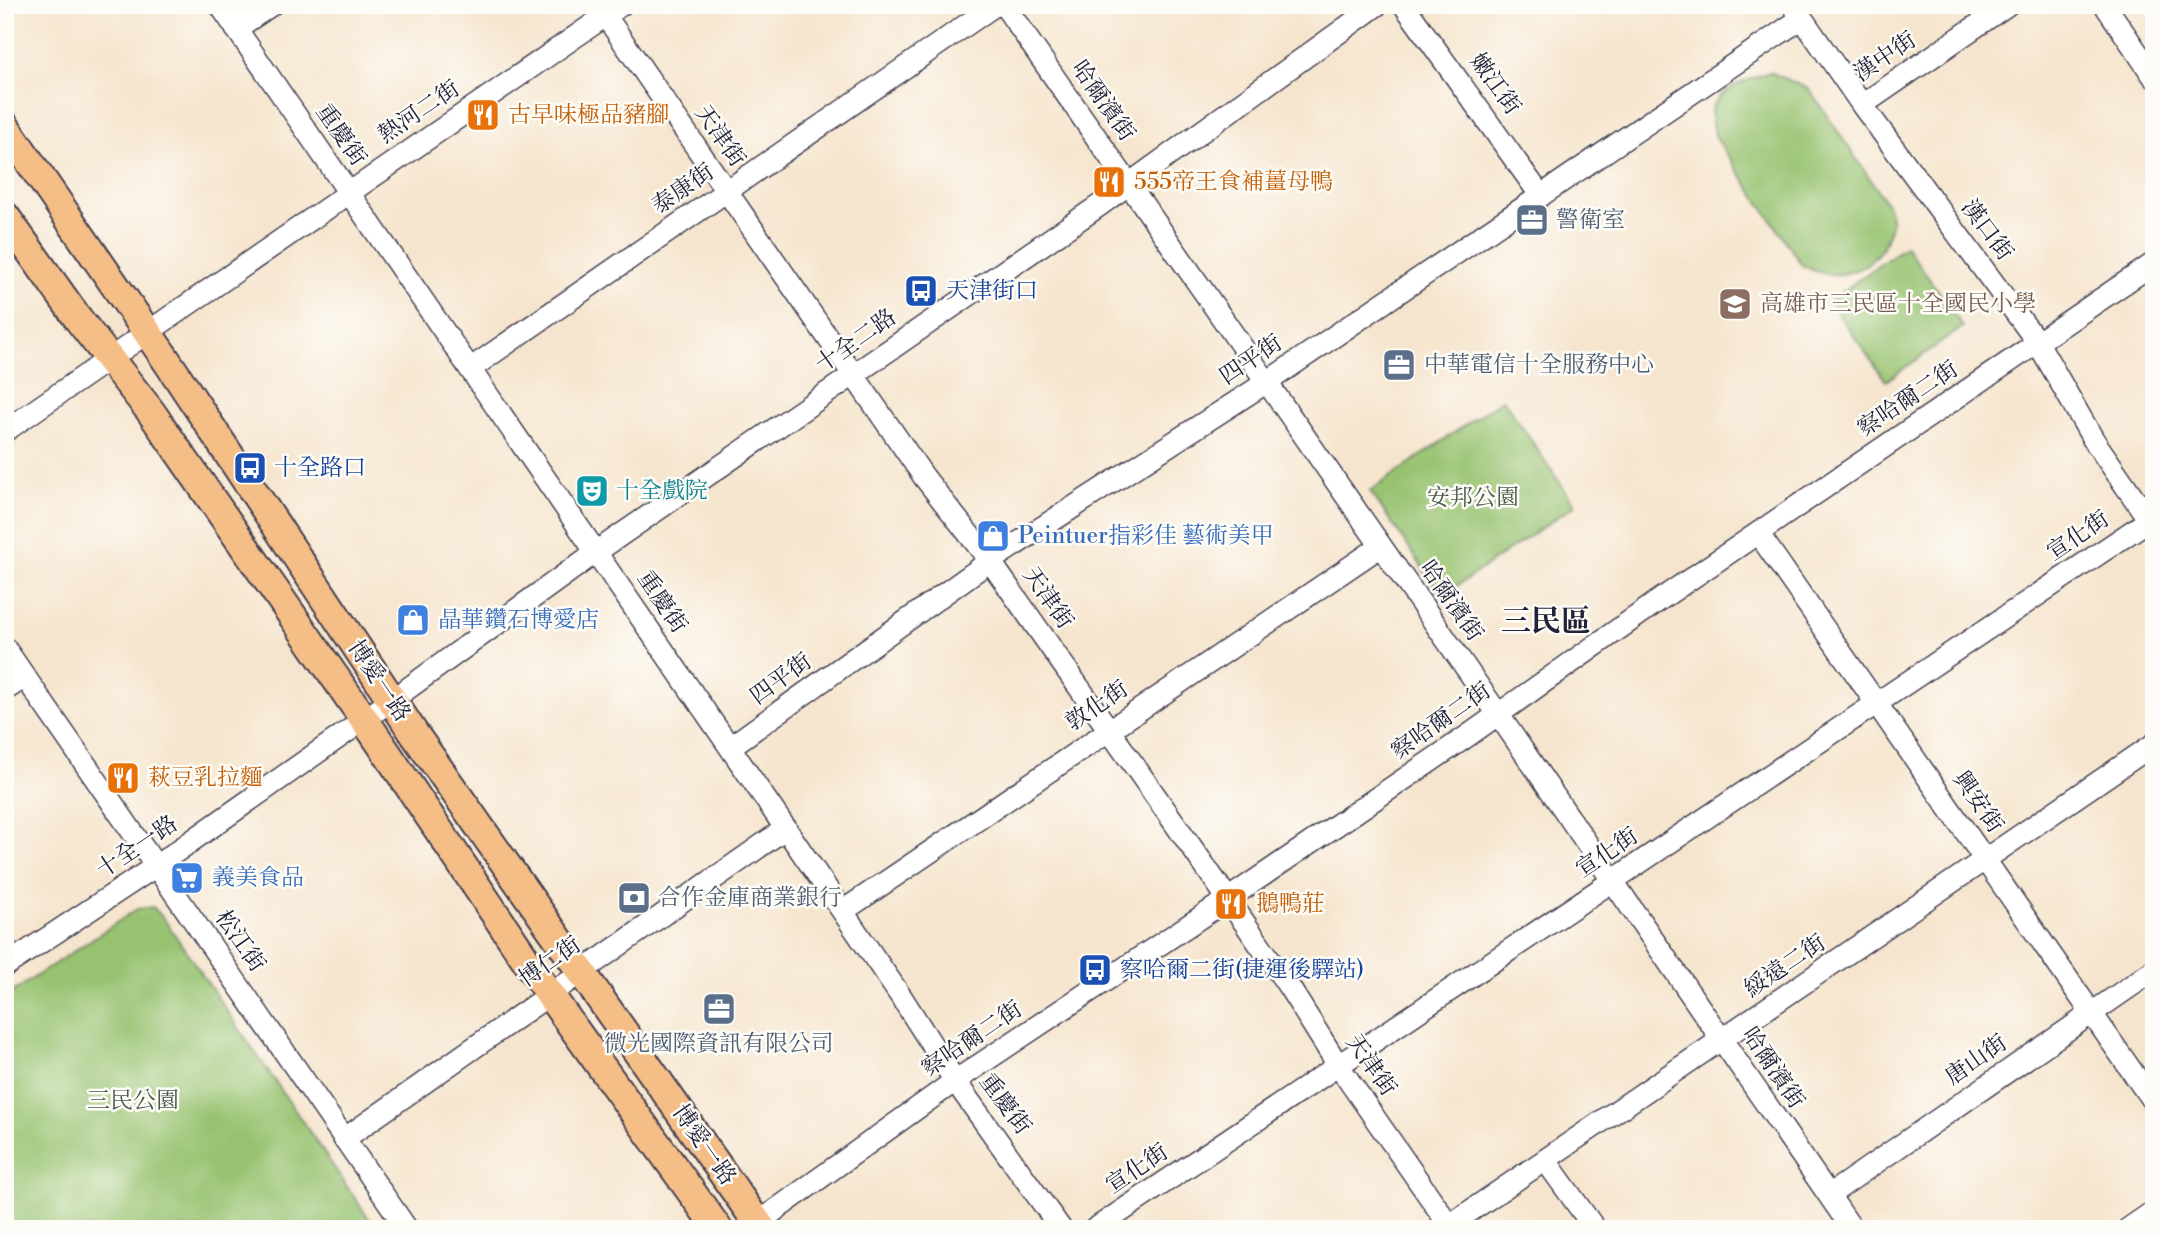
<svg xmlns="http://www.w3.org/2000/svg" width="2159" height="1234" font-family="'Libre Bodoni','Noto Serif TC',serif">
  <rect width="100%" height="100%" fill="#fdfcf7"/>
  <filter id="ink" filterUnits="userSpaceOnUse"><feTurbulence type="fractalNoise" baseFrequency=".0143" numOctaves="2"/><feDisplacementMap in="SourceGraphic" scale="14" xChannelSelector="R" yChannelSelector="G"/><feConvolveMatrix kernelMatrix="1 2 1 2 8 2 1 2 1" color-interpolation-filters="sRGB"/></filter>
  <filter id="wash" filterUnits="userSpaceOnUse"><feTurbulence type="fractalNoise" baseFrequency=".00686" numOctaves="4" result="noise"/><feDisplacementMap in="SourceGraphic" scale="28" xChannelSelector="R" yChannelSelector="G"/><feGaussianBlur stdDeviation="1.57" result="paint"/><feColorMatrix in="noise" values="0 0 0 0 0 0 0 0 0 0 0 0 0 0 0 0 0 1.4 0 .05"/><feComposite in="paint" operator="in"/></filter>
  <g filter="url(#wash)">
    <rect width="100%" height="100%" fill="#f6e5ce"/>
    <!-- green -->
    <path fill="#97c270" stroke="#5c7256" stroke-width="2" d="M1770,72L1809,89L1887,204C1889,209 1891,215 1891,220C1892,225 1889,231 1887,236C1875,273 1833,284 1802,265L1716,138C1714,131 1711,123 1711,116C1711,90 1750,79 1770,72Z
      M1906,246L1963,327L1886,381L1829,301Z
      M1503,399L1575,505L1442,596L1370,491Z
      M153,907L164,919L376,1229H5V997L137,909Z"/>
  </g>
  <g filter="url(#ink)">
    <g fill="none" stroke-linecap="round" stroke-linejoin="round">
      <defs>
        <path id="minor" d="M220,5L902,998L955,1081L1061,1229
          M598,5L924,477L990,561L1228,899L1289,987L1338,1065L1449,1225
          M1004,5L1498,714L1852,1229
          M1404,5L1541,196
          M1793,5L1862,105L2038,343L2093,439L2154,527
          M2105,5L2154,77
          M236,29L271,5
          M1862,105L2007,5
          M470,369L995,5
          M5,431L621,5
          M1758,533L2154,1103
          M5,648L407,1229
          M5,690L25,677
          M730,747L990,561L1267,382L1802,18
          M843,911L1381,546
          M5,966L156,866L392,700L596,552L1100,205L1377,5
          M344,1139L786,828
          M1546,1161L1595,1229
          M1829,1195L2154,970
          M749,1229L955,1081L1228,899L1469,735L1661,599L2154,263
          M1095,1229L2149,520
          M1444,1229L2154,744
          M2128,1229L2154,1211"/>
        <path id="major" d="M5,126L165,358L415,735L762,1229
          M5,216L79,320L151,412L364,719L549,994L718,1229"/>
      </defs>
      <!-- minor casing -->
      <use href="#minor" stroke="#423f51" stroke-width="24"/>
      <!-- major casing -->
      <use href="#major" stroke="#423f51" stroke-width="32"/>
      <!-- minor -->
      <use href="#minor" stroke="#fff" stroke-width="21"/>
      <!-- major -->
      <use href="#major" stroke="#f6be87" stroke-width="28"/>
    </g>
  </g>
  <!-- icons -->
  <defs>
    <symbol id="restaurant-square" viewBox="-11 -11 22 22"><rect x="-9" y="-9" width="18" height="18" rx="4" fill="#e8710a" stroke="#fdfcf7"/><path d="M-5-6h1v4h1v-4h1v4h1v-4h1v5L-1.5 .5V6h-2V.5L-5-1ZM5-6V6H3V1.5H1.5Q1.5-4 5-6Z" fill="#fff"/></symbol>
    <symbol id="office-square" viewBox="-11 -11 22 22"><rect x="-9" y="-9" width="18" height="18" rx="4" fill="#5c6f8a" stroke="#fdfcf7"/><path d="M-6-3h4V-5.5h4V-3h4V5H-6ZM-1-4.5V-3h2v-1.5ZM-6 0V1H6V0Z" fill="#fff"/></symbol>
    <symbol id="bus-square" viewBox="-11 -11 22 22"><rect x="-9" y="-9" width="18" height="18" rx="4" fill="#1a4fb4" stroke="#fdfcf7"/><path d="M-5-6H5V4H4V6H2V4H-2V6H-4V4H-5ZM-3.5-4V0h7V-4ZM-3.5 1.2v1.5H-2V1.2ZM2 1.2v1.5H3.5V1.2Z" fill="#fff"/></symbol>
    <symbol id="school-square" viewBox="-11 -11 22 22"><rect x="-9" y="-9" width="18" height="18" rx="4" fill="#8d6e63" stroke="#fdfcf7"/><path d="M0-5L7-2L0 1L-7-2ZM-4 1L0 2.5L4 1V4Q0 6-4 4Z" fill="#fff"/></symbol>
    <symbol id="theatre-square" viewBox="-11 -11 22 22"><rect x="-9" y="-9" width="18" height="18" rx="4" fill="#0f9aa8" stroke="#fdfcf7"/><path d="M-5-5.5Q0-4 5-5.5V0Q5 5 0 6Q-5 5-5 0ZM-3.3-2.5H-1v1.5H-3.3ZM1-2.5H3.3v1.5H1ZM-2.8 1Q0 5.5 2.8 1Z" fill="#fff"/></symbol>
    <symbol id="shop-square" viewBox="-11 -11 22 22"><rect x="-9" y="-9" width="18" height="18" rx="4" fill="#3f7fe0" stroke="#fdfcf7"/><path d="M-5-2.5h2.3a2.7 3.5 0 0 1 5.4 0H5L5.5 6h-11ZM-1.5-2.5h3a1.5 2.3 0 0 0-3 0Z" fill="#fff"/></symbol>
    <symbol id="supermarket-square" viewBox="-11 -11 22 22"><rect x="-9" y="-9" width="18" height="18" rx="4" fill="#3f7fe0" stroke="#fdfcf7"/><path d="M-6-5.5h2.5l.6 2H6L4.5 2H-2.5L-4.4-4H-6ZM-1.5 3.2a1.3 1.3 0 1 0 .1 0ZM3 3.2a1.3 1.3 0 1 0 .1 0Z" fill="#fff"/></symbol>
    <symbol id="bank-square" viewBox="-11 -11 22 22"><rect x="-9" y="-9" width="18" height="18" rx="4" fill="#5c6f8a" stroke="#fdfcf7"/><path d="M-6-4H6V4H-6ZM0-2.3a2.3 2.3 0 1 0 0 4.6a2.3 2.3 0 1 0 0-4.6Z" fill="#fff"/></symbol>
  </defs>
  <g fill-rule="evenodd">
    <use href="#restaurant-square" x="464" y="96" width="38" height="38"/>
    <use href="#restaurant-square" x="1090" y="163" width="38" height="38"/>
    <use href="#office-square" x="1513" y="201" width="38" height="38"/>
    <use href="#bus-square" x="902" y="272" width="38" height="38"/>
    <use href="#school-square" x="1716" y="285" width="38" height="38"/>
    <use href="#office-square" x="1380" y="346" width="38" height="38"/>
    <use href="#bus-square" x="231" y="449" width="38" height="38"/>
    <use href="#theatre-square" x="573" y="472" width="38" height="38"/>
    <use href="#shop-square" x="974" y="517" width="38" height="38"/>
    <use href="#shop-square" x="394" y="601" width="38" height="38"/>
    <use href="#restaurant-square" x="104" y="759" width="38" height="38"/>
    <use href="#supermarket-square" x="168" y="859" width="38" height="38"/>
    <use href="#bank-square" x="615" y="879" width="38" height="38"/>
    <use href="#restaurant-square" x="1212" y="885" width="38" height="38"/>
    <use href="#bus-square" x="1076" y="951" width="38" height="38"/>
    <use href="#office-square" x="700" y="990" width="38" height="38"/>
  </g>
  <g text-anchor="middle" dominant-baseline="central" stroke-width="5" stroke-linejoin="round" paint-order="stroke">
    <!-- street labels -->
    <g font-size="23" fill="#22223b" stroke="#fdfcf7">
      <text transform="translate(1885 57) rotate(-34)">漢中街</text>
      <text transform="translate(1495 84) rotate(54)">嫩江街</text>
      <text transform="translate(1103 101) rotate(55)">哈爾濱街</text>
      <text transform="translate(419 112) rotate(-34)">熱河二街</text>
      <text transform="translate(341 135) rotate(55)">重慶街</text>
      <text transform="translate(720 136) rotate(55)">天津街</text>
      <text transform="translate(683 189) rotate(-35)">泰康街</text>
      <text transform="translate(1987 230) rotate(53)">漢口街</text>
      <text transform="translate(856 341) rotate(-35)">十全二路</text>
      <text transform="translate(1251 360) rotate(-34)">四平街</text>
      <text transform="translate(1908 399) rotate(-34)">察哈爾二街</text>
      <text transform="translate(2078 536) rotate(-34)">宣化街</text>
      <text transform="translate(1048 598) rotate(55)">天津街</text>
      <text transform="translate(1451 601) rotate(55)">哈爾濱街</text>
      <text transform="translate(662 602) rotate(56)">重慶街</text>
      <text transform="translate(781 679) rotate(-36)">四平街</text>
      <text transform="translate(379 681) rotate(56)">博愛一路</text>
      <text transform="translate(1097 706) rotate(-34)">敦化街</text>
      <text transform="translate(1441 721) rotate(-35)">察哈爾二街</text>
      <text transform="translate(1978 802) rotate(55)">興安街</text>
      <text transform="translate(137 847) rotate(-34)">十全一路</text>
      <text transform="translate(1607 853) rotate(-34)">宣化街</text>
      <text transform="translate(240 941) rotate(55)">松江街</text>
      <text transform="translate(550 962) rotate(-35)">博仁街</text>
      <text transform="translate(1785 966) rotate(-34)">綏遠二街</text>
      <text transform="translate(972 1039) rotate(-34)">察哈爾二街</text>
      <text transform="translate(1976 1060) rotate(-35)">唐山街</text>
      <text transform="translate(1371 1065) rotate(55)">天津街</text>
      <text transform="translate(1773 1068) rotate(56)">哈爾濱街</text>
      <text transform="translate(1005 1104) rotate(53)">重慶街</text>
      <text transform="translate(704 1145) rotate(55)">博愛一路</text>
      <text transform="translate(1137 1169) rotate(-34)">宣化街</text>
    </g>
    <!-- food labels -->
    <g font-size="23" fill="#c56008" stroke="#fdfcf7" text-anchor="start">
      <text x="508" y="115">古早味極品豬腳</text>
      <text x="1134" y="182">555帝王食補薑母鴨</text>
      <text x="148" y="778">萩豆乳拉麵</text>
      <text x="1256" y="904">鵝鴨莊</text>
    </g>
    <!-- service labels -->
    <g font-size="23" fill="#4e5e75" stroke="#fdfcf7" text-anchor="start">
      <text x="1556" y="220">警衛室</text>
      <text x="1424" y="365">中華電信十全服務中心</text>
      <text x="658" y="898">合作金庫商業銀行</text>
      <text x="719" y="1044" text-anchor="middle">微光國際資訊有限公司</text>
    </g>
    <!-- transit labels -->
    <g font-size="23" fill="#164399" stroke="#fdfcf7" text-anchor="start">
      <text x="946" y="291">天津街口</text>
      <text x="274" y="468">十全路口</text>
      <text x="1120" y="970">察哈爾二街(捷運後驛站)</text>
    </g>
    <!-- education labels -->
    <g font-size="23" fill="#785e54" stroke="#fdfcf7" text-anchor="start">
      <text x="1760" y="304">高雄市三民區十全國民小學</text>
    </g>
    <!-- culture labels -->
    <g font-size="23" fill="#0d838f" stroke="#fdfcf7" text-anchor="start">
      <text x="616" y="491">十全戲院</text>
    </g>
    <!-- park labels -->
    <g font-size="23" fill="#4b5a4e" stroke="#fdfcf7">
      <text x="1473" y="498">安邦公園</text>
      <text x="133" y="1101">三民公園</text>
    </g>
    <!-- shop labels -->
    <g font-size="23" fill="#366cbe" stroke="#fdfcf7" text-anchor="start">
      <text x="1018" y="536">Peintuer指彩佳 藝術美甲</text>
      <text x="438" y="620">晶華鑽石博愛店</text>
      <text x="212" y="878">義美食品</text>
    </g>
    <!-- district labels -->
    <g font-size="30" font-weight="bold" fill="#22223b" stroke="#fdfcf7">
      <text x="1546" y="622">三民區</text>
    </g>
  </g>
  <!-- margin -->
  <rect width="2159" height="1234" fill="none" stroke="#fdfcf7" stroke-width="28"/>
</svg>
